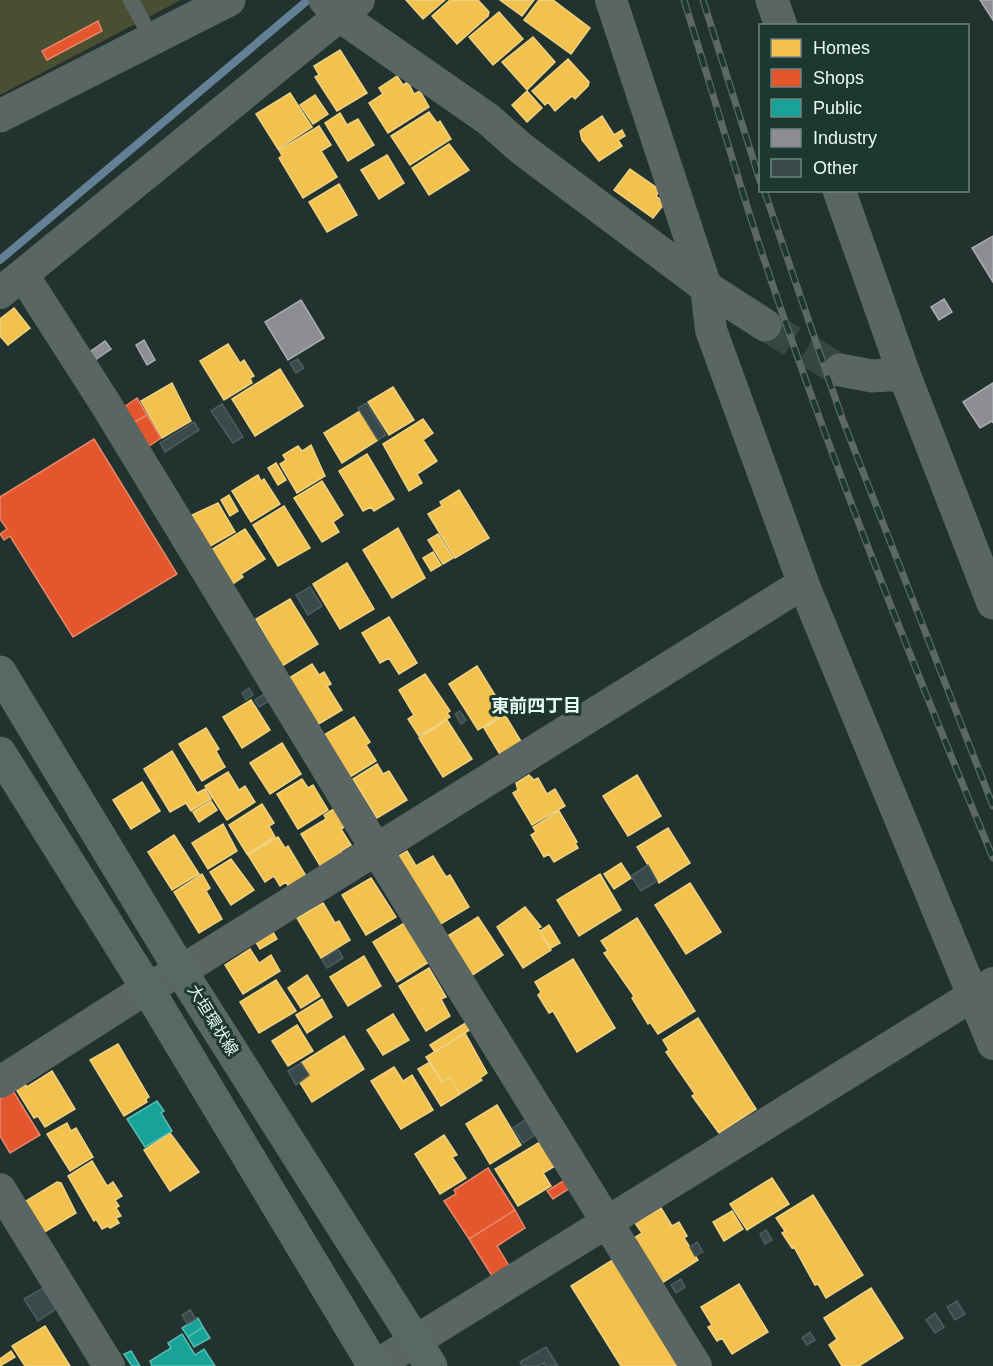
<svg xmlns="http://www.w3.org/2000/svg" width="993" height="1366" font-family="Arial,'Noto Sans JP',sans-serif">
  <rect width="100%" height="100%" fill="#22322e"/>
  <!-- green -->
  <path fill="#4b4f32" d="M0,0H181L0,95Z"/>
  <!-- homes -->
  <path fill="#f2c14e" stroke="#efd280" stroke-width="1.5" d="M406,0H445L423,19Z
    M450,0H478L489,12L488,16L457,44L432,16Z
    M500,0H534L522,16Z
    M539,0H553L590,28L571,54L524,20Z
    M499,12L523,39L493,65L469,37Z
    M533,37L555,62L527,90L502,62Z
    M340,50L367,93L337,111L315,77L319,75L314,66Z
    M568,59L589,82L588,86L575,99L572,96L555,111L548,102L545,105L532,91Z
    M397,76L403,85L408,82L414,94L420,91L429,107L388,133L369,103L383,94L379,88Z
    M527,91L542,108L527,122L512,105Z
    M290,93L312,127L278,149L256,114Z
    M315,95L328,114L313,124L300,105Z
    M429,112L437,123L440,121L451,139L410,165L391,136Z
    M340,113L347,125L358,119L374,145L348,161L325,123Z
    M602,116L614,135L622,130L625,136L618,140L622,146L599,161L582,140L580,131Z
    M319,126L331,145L321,151L337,177L303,198L279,158L282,156L279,150Z
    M449,144L469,170L429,195L412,168Z
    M387,155L404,183L379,199L361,170Z
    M630,169L660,190L656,196L665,203L653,218L614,190Z
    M339,184L357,215L327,232L309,202Z
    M14,308L30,328L8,345L0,336V319Z
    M228,344L240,363L244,360L254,376L250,378L252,383L224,400L200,361Z
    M280,369L303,406L255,436L232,399Z
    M172,383L191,421L162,438L141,401Z
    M393,387L414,420L389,435L368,402Z
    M360,411L378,440L342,463L324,433Z
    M423,419L433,433L423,440L437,461L417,474L422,483L409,491L383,444Z
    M311,445L325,476L297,493L280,464L286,460L283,455L298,446L302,451Z
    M367,454L394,499L374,511L371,507L363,511L339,471Z
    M276,463L286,480L278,485L268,468Z
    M258,475L261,481L264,479L280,504L251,522L232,491Z
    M322,481L343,515L333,522L339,532L322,542L294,498Z
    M459,490L489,538L455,558L428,514L442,506L440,502Z
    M229,495L238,511L230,516L221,500Z
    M218,503L235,532L205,549L191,526L197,523L192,515Z
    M284,506L310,548L278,566L253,525Z
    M398,528L425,578L392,598L363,550Z
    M245,529L265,559L241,574L243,577L228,587L206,553Z
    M438,534L453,558L443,564L428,540Z
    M433,552L441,565L431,571L423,558Z
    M347,563L374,609L340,629L313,584Z
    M290,599L318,644L277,669L260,641L266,636L256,619Z
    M389,617L417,663L399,674L389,658L380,663L362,633Z
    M312,664L319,675L324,672L331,684L327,686L342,710L317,725L289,678Z
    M477,666L506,713L478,730L449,684Z
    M425,674L450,711L447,713L450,717L419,736L408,719L414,715L399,690Z
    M251,700L270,730L242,748L223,717Z
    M505,715L522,743L501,756L484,728Z
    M354,717L370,742L366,745L376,761L350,777L324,735Z
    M447,720L472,759L443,777L419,738Z
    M206,728L219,749L216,751L225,767L202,781L179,744Z
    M282,743L301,774L270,794L250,763Z
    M172,751L197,793L205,789L211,799L191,811L186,803L170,812L144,769Z
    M377,764L383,774L389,771L407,800L377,818L353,779Z
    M228,772L239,790L245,786L255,802L227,820L205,786Z
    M529,775L534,780L538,778L547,794L555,789L565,806L532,825L513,793L518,790L516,783Z
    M637,775L661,816L628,836L603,796Z
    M302,779L308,788L313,785L328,810L298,829L277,794Z
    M142,782L160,811L131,829L113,800Z
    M211,801L217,810L199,822L193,812Z
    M262,804L274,823L269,826L275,837L247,854L229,825Z
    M340,805L351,823L341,829L351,845L341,851L343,854L321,867L301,834L326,819L324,815Z
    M559,811L577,842L575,843L578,848L554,862L549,854L544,857L531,835L536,832L533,827Z
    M223,824L237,851L208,869L192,843Z
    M668,828L690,863L659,883L637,847Z
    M174,835L199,874L172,890L148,852Z
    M278,837L285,848L288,846L306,876L289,887L286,882L280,886L274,876L265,882L248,855Z
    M407,851L416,866L433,856L446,877L450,875L469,907L439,925L397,857Z
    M231,859L254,890L231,905L210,872Z
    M621,863L631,878L614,889L604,874Z
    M202,874L210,888L206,891L222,919L199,933L174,892Z
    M600,874L621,910L579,936L557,900Z
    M371,878L396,917L366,935L342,895Z
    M690,883L721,932L686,954L655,905Z
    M323,903L335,923L339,921L350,940L321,958L297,918Z
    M525,907L541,927L538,928L551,950L523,968L497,927Z
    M478,917L503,955L471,976L446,937Z
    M637,918L695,1011L658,1034L650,1022L648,1024L632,998L634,996L604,953L608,951L601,941Z
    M406,922L429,962L397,982L373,942Z
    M549,925L560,943L551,948L540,931Z
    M272,930L277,939L260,949L255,941Z
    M250,949L259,963L271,955L280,971L243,994L225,965Z
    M364,956L381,986L348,1006L330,977Z
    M573,959L615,1028L577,1052L553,1011L549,1013L538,995L541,992L535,982Z
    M429,968L446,997L441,999L450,1016L426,1031L399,986Z
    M307,975L320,996L301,1008L288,988Z
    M276,980L296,1011L259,1033L240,1002Z
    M322,999L332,1017L307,1033L296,1015Z
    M393,1014L409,1040L383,1055L367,1030Z
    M698,1018L756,1109L719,1133L692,1096L695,1094L666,1052L669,1050L663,1040Z
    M467,1022L471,1029L435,1052L430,1045Z
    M297,1025L313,1051L288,1066L272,1041Z
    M465,1033L487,1073L480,1078L482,1080L460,1094L450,1077L442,1082L426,1057Z
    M344,1036L364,1069L312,1102L299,1081L309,1075L301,1063Z
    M118,1044L149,1097L146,1099L147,1102L124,1116L90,1060Z
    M430,1062L442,1082L450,1077L460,1094L441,1106L418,1069Z
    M394,1067L403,1081L412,1075L433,1110L401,1129L371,1081Z
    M52,1071L75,1109L45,1127L38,1116L34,1118L16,1089L25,1084L27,1087Z
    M497,1105L521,1145L490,1164L466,1124Z
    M67,1123L71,1131L76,1128L93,1157L70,1171L47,1134Z
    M170,1133L199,1172L170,1191L144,1150Z
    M444,1135L457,1155L452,1157L466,1178L440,1194L415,1154Z
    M540,1142L555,1166L543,1173L551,1186L518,1206L495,1169Z
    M92,1161L107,1186L113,1182L122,1196L115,1200L119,1206L116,1208L121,1216L116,1218L119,1223L110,1228L108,1226L102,1229L96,1219L94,1221L68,1176Z
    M772,1178L789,1204L747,1230L730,1204Z
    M57,1182L61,1183L76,1213L43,1233L26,1201Z
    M813,1195L863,1275L826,1298L818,1284L815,1285L794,1247L792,1248L782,1233L785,1231L776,1218Z
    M661,1208L672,1226L679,1222L687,1236L684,1238L698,1260L662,1283L634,1238L642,1233L635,1223Z
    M732,1211L743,1229L724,1241L713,1222Z
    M614,1259L681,1366H621L571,1286Z
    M739,1284L768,1332L732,1354L722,1338L717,1341L708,1327L712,1325L701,1307Z
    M871,1288L903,1338L859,1366H842L829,1345L837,1339L824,1318Z
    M45,1326L70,1366H25L12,1346Z
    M11,1351L15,1357L0,1366V1359Z"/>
  <!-- shops -->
  <path fill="#e4572e" stroke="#e58869" stroke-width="1.5" d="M98,21L102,31L47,60L42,51Z
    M137,398L147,415L128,426L124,407Z
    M147,415L161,438L143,450L128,426Z
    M94,439L177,574L73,637L10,536L4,540L0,534L7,529L0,519V497Z
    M13,1091L40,1135L10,1153L0,1136V1099Z
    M488,1168L515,1210L469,1239L444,1201L456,1194L454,1190Z
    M568,1178L573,1186L553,1199L547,1191Z
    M515,1210L525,1228L497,1246L511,1269L494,1279L469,1239Z"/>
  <!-- public -->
  <path fill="#17a398" stroke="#56bdb4" stroke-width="1.5" d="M157,1101L164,1111L161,1113L172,1131L145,1147L127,1119Z
    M198,1318L203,1327L188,1337L182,1328Z
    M203,1327L210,1338L194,1347L188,1337Z
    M182,1334L195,1355L204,1349L215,1366H152L150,1361L171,1348L168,1343Z
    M131,1351L140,1366H132L124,1354Z"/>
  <!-- industry -->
  <path fill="#8d8d92" stroke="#a8adaf" stroke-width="1.5" d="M980,0H993V20Z
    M993,236V282L972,248Z
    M944,299L952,312L939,320L931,307Z
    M301,300L324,338L288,360L265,322Z
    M144,340L155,360L147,365L136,345Z
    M105,341L111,349L92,362L87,354Z
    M993,383V423L992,421L980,428L963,402Z"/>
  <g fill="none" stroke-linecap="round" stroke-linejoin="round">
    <!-- stream -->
    <path stroke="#638096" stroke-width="8" d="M0,260L308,0"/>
  </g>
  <!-- building -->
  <path fill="#3a4a4a" stroke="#4f5c5c" stroke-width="1.5" d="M298,359L304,368L296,373L290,363Z
    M367,403L386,435L378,440L358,408Z
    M222,404L243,437L233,443L211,411Z
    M194,422L199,430L165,452L160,443Z
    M310,587L322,606L308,615L296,595Z
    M249,688L253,695L246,700L242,693Z
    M269,691L274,698L259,707L255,700Z
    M460,711L466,720L461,724L455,714Z
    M648,865L657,881L641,891L631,876Z
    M338,949L343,958L327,968L322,960Z
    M301,1063L309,1075L296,1085L288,1071Z
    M529,1117L539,1132L523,1143L513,1128Z
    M766,1230L772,1240L765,1244L760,1234Z
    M697,1242L703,1252L695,1256L690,1247Z
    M681,1279L685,1287L676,1293L671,1285Z
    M43,1288L56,1309L38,1321L24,1299Z
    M957,1301L965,1314L955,1320L947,1307Z
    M190,1310L196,1319L187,1324L182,1315Z
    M935,1313L944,1327L935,1333L926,1320Z
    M810,1332L815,1340L807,1345L802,1338Z
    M546,1347L558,1366H546L544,1363L538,1366H522L520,1362Z"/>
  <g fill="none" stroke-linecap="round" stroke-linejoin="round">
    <!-- minor-tunnel -->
    <path stroke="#364642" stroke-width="32" stroke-dasharray="32 16" stroke-linecap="butt" d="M765,325L840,370"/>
    <!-- service -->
    <path stroke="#5a6663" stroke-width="16" d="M131,0L152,39"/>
    <!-- minor -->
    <path stroke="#5a6663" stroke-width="32" d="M611,0L706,287L711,330L805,588L993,1044
      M23,275L105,403L376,849L696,1366
      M0,293L359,0
      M0,1082L147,988L181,971L791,591L805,588
      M0,1189L109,1366
      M375,1366L993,983"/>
    <!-- tertiary -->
    <path stroke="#5a6663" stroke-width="33" d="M325,0L340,16L488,119L522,149L706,287L765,325
      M772,0L781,26
      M0,116L229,0
      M839,190L904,374L993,603
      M840,370L872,376L904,374"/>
    <!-- primary -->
    <path stroke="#596961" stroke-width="33" d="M0,672L181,971L431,1366
      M0,753L147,988L374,1366"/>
    <defs>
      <path id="rail" d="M684,0C710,83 734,167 761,250C829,456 910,657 993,858
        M703,0L760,181
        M764,190L842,418L993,806"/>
    </defs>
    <!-- rail casing -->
    <use href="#rail" stroke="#5b6864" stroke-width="7"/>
    <!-- rail -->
    <use href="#rail" stroke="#1c3831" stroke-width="4.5" stroke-dasharray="14" stroke-linecap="butt"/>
  </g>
  <g text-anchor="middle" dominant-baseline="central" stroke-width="6" stroke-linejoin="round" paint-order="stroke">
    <!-- street labels -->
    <g font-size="16" fill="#e8f9f4" stroke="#1c3831">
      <text transform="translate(213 1020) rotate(58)">大垣環状線</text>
    </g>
    <!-- neighbourhood labels -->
    <g font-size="18" font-weight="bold" fill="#e8f9f4" stroke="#1c3831">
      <text x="536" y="706">東前四丁目</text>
    </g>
  </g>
  <!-- legend -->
  <rect x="759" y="24" width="210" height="168" fill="#1c3831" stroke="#6e857f" stroke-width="1.5"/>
  <rect x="771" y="39" width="30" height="18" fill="#f2c14e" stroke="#6e857f" stroke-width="1.5"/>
  <text x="813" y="54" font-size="18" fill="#e8f9f4">Homes</text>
  <rect x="771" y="69" width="30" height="18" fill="#e4572e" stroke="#6e857f" stroke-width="1.5"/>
  <text x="813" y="84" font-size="18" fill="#e8f9f4">Shops</text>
  <rect x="771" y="99" width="30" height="18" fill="#17a398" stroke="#6e857f" stroke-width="1.5"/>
  <text x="813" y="114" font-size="18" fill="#e8f9f4">Public</text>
  <rect x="771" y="129" width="30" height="18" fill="#8d8d92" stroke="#6e857f" stroke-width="1.5"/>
  <text x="813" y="144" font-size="18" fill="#e8f9f4">Industry</text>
  <rect x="771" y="159" width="30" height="18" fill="#3a4a4a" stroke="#6e857f" stroke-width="1.5"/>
  <text x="813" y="174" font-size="18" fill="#e8f9f4">Other</text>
</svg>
